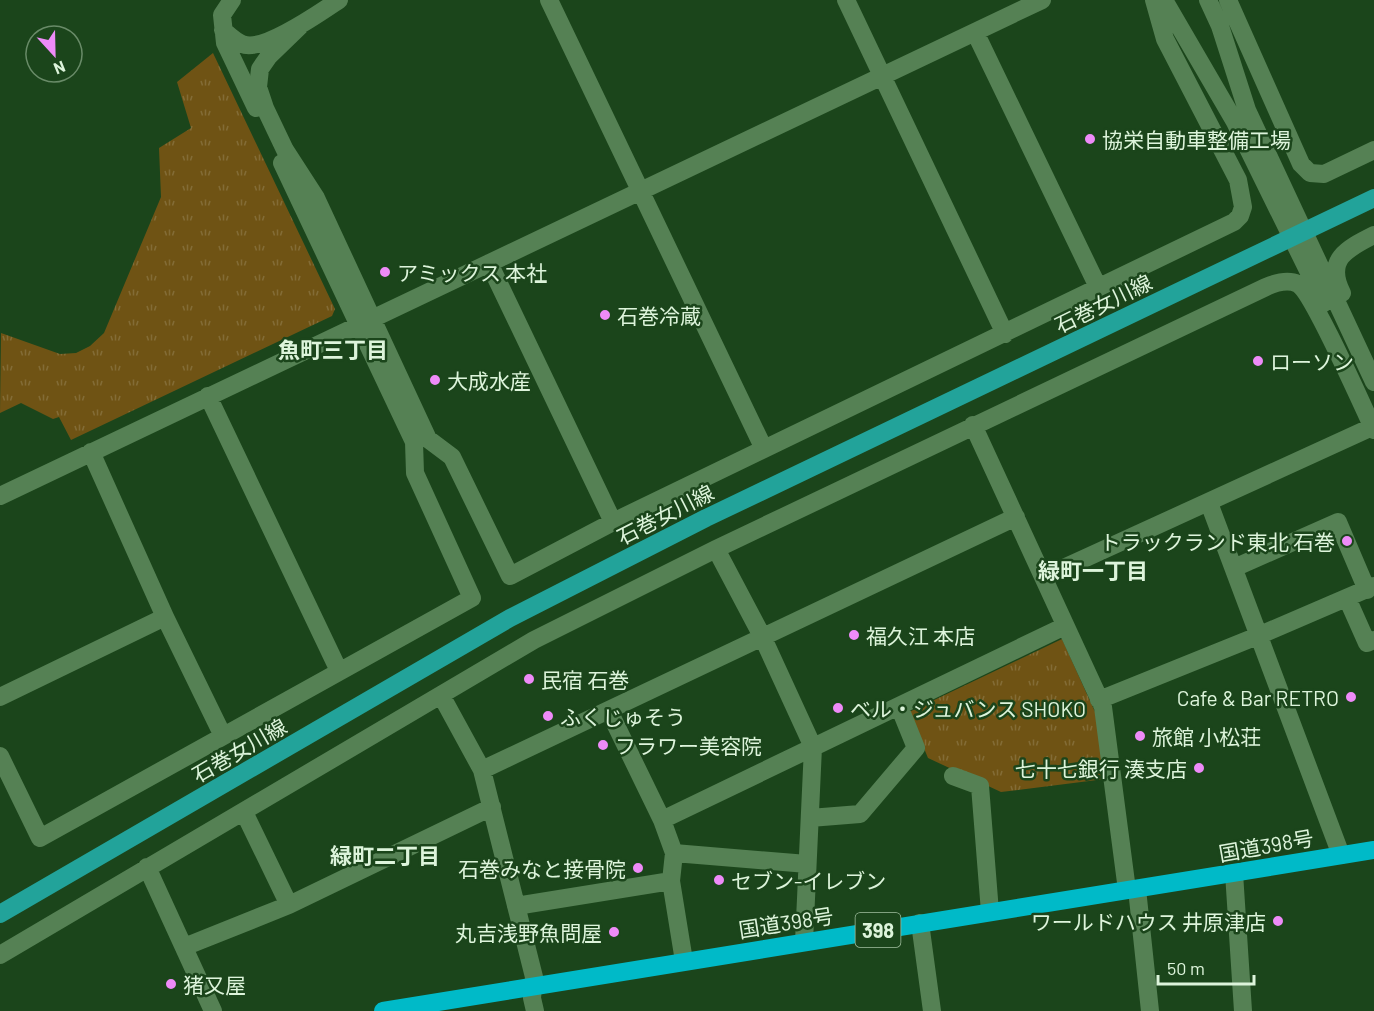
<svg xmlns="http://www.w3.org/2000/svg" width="1374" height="1011" font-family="Barlow,'Noto Sans JP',sans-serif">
  <defs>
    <pattern id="grass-tufts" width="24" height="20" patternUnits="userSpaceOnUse" patternTransform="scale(1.5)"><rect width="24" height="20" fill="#6f5314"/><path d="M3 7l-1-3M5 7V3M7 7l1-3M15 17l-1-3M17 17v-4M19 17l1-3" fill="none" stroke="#836c36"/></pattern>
  </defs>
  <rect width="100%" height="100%" fill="#1b451b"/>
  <!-- grass -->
  <path fill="url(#grass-tufts)" d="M213,53L335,309L332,316L71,440L59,417L53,419L21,403L0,413L1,333L60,354L76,353L90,346L104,333L161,197L159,148L191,128L177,82Z
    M1062,639L1100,723L1105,779L1001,792L928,758L909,712Z"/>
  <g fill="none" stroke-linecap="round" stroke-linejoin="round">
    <!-- minor -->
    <path stroke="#558154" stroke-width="18" d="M232,0L222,15L225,43L256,108
      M549,0L764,449
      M846,0L1005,334
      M1164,0L1235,122L1324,303
      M1208,0L1220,26L1247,110L1374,382
      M1228,0L1301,164L1310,173L1324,174L1374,150
      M300,26L269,56L260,69L258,87L265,108L285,150L316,198L428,439L452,457L510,576L613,522L1234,222L1240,216L1243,207L1238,180L1165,39L1154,0
      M223,30C229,35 235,41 242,44C263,53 321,12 339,0
      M975,32L1098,287
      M489,263L613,522
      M1342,293C1325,260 1346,249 1374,235
      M208,396L339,671
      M973,425L1103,707L1127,890
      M91,452L165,617L223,736
      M0,496L1042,0
      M1209,503L1341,855
      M716,549L763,638L813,747L804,942
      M1234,568L1338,522L1367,590
      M1044,577L1372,427
      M1347,598L1367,643L1374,640
      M441,695L482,770L534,977L532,998L535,1011
      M0,697L165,617
      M1099,700L1260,635L1374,586
      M609,711L662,820L674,853L671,881L684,961
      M0,756L40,838L472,598L415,473L414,442L282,163
      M482,770L1016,517
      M953,776L980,786L990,912
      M244,812L289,905
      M810,818L860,814L916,748L899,706
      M662,820L1065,626
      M674,853L807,864
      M147,867L213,1011
      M1234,873L1243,1011
      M1137,889L1150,1011
      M516,906L671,881
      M920,923L932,1011
      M184,947L289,905L492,807
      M0,955L534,640L716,549L1266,287C1275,283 1288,279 1298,284C1313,293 1363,407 1374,430"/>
    <!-- major -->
    <path stroke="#22a39a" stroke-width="18" d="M0,914L510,618L706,518L1374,198"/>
    <!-- highway -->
    <path stroke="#00bac8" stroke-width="18" d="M383,1011L1374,850"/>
  </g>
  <!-- markers -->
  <g fill="#ee8bf8" stroke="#1b451b" stroke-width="2">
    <circle cx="1090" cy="139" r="6"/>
    <circle cx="385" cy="272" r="6"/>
    <circle cx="605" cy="315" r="6"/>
    <circle cx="1258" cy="361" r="6"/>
    <circle cx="435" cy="380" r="6"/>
    <circle cx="1347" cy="541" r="6"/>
    <circle cx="854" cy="635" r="6"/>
    <circle cx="529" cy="679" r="6"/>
    <circle cx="1351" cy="697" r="6"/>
    <circle cx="838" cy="708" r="6"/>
    <circle cx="548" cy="716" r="6"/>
    <circle cx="1140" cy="736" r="6"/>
    <circle cx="603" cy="745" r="6"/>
    <circle cx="1199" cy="768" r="6"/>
    <circle cx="638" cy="868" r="6"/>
    <circle cx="719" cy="880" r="6"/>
    <circle cx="1278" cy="921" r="6"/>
    <circle cx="614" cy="932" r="6"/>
    <circle cx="171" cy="984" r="6"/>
  </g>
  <g text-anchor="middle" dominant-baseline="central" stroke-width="5" stroke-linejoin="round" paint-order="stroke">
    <!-- shield labels -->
    <rect fill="#1b451b" stroke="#a3c0a1" stroke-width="1.5" x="855.5" y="913" width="45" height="34" rx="4.5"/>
    <g font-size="20" font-weight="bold" fill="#ddf4db">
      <text x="878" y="930">398</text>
    </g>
    <!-- poi labels -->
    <g font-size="21" fill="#ddf4db" stroke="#1b451b" text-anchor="start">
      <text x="1102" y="139">協栄自動車整備工場</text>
      <text x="397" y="272">アミックス 本社</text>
      <text x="617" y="315">石巻冷蔵</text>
      <text x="1270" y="361">ローソン</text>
      <text x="447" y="380">大成水産</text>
      <text x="1335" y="541" text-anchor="end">トラックランド東北 石巻</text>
      <text x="866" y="635">福久江 本店</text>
      <text x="541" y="679">民宿 石巻</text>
      <text x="1339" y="697" text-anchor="end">Cafe &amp; Bar RETRO</text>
      <text x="850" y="708">ベル・ジュバンス SHOKO</text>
      <text x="560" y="716">ふくじゅそう</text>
      <text x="1152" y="736">旅館 小松荘</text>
      <text x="615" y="745">フラワー美容院</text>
      <text x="1187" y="768" text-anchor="end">七十七銀行 湊支店</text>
      <text x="626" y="868" text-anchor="end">石巻みなと接骨院</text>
      <text x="731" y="880">セブン-イレブン</text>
      <text x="1266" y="921" text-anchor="end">ワールドハウス 井原津店</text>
      <text x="602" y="932" text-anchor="end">丸吉浅野魚問屋</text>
      <text x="183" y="984">猪又屋</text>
    </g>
    <!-- street labels -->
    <g font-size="21" fill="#ddf4db" stroke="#1b451b">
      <text transform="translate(1103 303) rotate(-26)">石巻女川線</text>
      <text transform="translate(665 514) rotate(-27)">石巻女川線</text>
      <text transform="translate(239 750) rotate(-30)">石巻女川線</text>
      <text transform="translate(1266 845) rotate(-10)">国道398号</text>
      <text transform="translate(786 922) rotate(-9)">国道398号</text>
    </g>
    <!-- neighbourhood labels -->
    <g font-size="22" font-weight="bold" fill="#ddf4db" stroke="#1b451b">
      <text x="333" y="349">魚町三丁目</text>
      <text x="1093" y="570">緑町一丁目</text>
      <text x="385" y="855">緑町二丁目</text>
    </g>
  </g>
  <!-- north arrow -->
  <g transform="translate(54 54) rotate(158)"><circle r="28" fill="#1b451b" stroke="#698b68" stroke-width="1.5"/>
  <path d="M0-4.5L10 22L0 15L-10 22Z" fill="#ee8bf8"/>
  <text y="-9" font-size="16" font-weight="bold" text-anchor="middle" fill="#ddf4db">N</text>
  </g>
  <!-- scale -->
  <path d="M1158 975v9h96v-9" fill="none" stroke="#ddf4db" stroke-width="3"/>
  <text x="1167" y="975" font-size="18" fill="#ddf4db" stroke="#1b451b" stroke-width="4.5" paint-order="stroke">50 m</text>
</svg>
